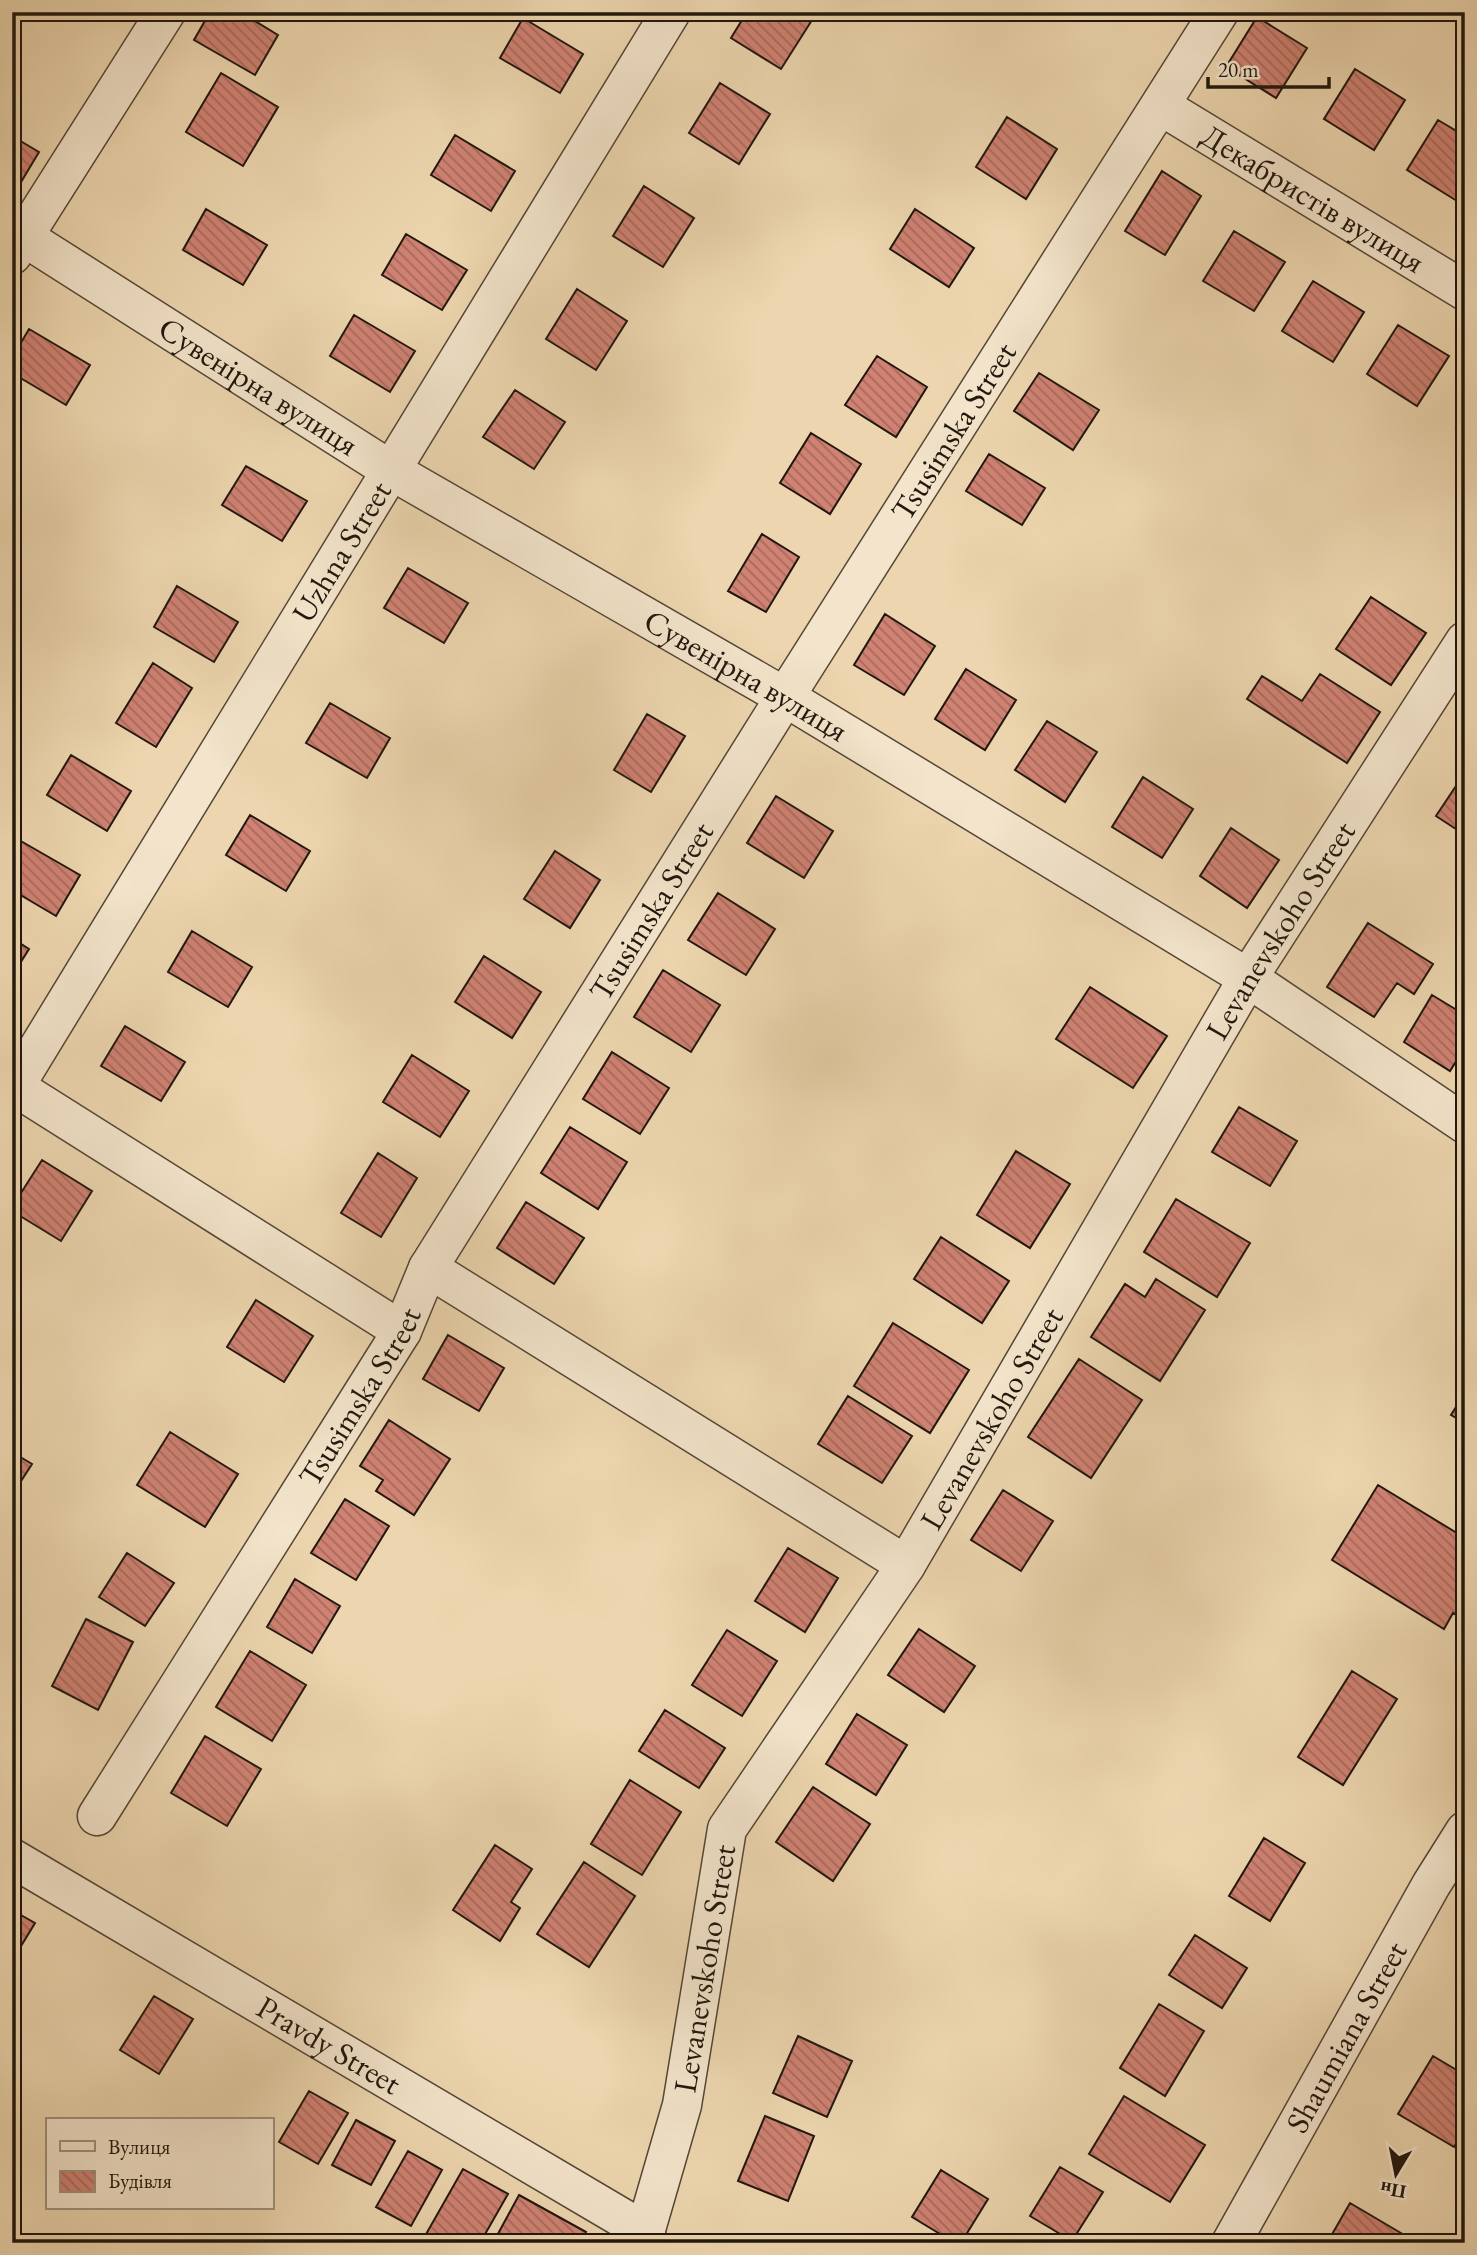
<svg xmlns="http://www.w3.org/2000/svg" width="1477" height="2255" font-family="'EB Garamond',serif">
  <defs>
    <pattern id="building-back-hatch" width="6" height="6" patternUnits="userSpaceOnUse" patternTransform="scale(1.75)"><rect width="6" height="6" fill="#d08273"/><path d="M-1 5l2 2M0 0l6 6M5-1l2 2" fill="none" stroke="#a8695d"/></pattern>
  </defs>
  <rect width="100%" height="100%" fill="#edd6af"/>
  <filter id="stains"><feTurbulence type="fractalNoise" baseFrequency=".00286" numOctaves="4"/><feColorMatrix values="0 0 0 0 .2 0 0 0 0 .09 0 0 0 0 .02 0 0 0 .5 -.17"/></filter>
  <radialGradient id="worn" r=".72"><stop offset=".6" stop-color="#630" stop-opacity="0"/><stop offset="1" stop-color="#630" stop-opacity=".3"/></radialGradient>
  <!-- building -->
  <path fill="url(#building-back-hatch)" stroke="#20170e" stroke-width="2" d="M210,12H240L278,35L255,75L194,40Z
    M747,12H801L812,20L781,69L731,38Z
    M1257,17L1307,48L1276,98L1226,67Z
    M523,18L583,54L560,93L500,58Z
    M1355,69L1405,100L1374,150L1324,119Z
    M221,73L278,107L243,166L186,132Z
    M720,83L770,114L739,164L689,133Z
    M1007,117L1057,149L1026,199L976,167Z
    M1438,120L1465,136V189L1457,201L1407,170Z
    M455,135L515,171L491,211L431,175Z
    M12,136L39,152L15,192L12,190Z
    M1162,171L1201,196L1165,255L1125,231Z
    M644,186L694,218L663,267L613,236Z
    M206,209L267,245L243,285L183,250Z
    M915,209L974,248L949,287L890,249Z
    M1234,231L1285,262L1254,311L1203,281Z
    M406,234L467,270L442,310L382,275Z
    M1313,281L1364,312L1333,362L1282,331Z
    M577,289L627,321L596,370L546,339Z
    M354,315L415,351L390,392L330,356Z
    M1398,325L1449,356L1417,406L1367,374Z
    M29,329L90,365L66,405L12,373V358Z
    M877,356L927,387L896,437L845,405Z
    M1039,373L1099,410L1073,450L1014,411Z
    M515,390L565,422L534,469L483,437Z
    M1465,414V432L1456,427Z
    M811,433L861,464L830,514L780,483Z
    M989,454L1045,488L1022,525L966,491Z
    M246,466L307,501L282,541L222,505Z
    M762,534L799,557L766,612L728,591Z
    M408,568L468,603L444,643L384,608Z
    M177,586L238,622L214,662L154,627Z
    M1371,597L1426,633L1391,685L1336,649Z
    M885,614L935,646L904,695L854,665Z
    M153,663L192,688L156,747L116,723Z
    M966,669L1016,700L985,750L935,719Z
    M1320,674L1380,712L1347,763L1247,699L1262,676L1302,701Z
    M330,703L390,738L367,778L306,743Z
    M647,714L685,736L651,792L614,770Z
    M1047,721L1097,752L1065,802L1015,770Z
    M71,755L131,791L107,831L47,795Z
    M1143,777L1193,809L1162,858L1112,827Z
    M1460,780L1465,784V835L1436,816Z
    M776,796L833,831L804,878L747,843Z
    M250,815L310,851L286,891L226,855Z
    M1231,828L1279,860L1247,908L1200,876Z
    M19,840L80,875L56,916L12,890V852Z
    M555,851L600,880L570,928L524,899Z
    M718,893L775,929L746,975L688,940Z
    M1368,923L1433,964L1414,994L1397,983L1374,1017L1327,987Z
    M192,931L252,967L228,1007L168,972Z
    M12,938L29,949L12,976Z
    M484,956L541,992L512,1038L455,1002Z
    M663,970L720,1005L691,1052L634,1017Z
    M1090,987L1167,1036L1133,1088L1056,1039Z
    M1432,995L1465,1015V1047L1450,1071L1404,1042Z
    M125,1026L185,1062L161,1101L101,1066Z
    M612,1052L669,1088L640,1134L583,1099Z
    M412,1055L469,1091L440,1137L383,1102Z
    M1239,1107L1297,1141L1270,1186L1212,1152Z
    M570,1127L627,1162L598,1209L541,1173Z
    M1016,1151L1070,1184L1030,1248L977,1215Z
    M378,1153L417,1178L381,1237L341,1213Z
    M42,1160L92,1191L61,1241L12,1211V1207Z
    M1176,1199L1250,1243L1217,1297L1144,1252Z
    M526,1202L584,1238L554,1284L497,1248Z
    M941,1237L1009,1281L982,1323L914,1279Z
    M1156,1279L1205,1310L1160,1381L1091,1337L1125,1284L1145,1297Z
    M256,1300L313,1336L284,1382L227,1347Z
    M893,1323L969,1370L930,1433L854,1386Z
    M448,1335L504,1368L479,1411L423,1379Z
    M1079,1359L1142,1400L1091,1478L1028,1437Z
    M1465,1393V1423L1451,1415Z
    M848,1396L912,1436L882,1483L818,1444Z
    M389,1420L450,1459L414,1515L376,1491L383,1480L360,1466Z
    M170,1432L238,1474L205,1527L137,1485Z
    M12,1452L32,1464L12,1495Z
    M1378,1485L1465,1538V1620L1453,1613L1444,1629L1332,1560Z
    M1003,1490L1053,1521L1021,1571L971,1540Z
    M345,1499L389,1526L356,1580L311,1553Z
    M788,1548L838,1578L805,1632L755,1601Z
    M127,1553L174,1583L145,1626L99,1597Z
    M295,1579L340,1606L312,1653L267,1627Z
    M86,1619L133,1642L98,1710L52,1686Z
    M919,1629L975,1666L944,1712L888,1675Z
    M727,1630L777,1661L742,1716L692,1685Z
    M250,1651L306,1685L272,1741L216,1707Z
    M1352,1671L1397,1699L1343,1785L1298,1757Z
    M665,1710L725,1748L699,1788L639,1751Z
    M857,1714L907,1745L876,1795L826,1764Z
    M205,1736L261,1769L227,1826L171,1793Z
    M630,1780L681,1812L642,1875L591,1844Z
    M813,1787L870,1824L833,1881L776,1842Z
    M1264,1838L1305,1863L1270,1921L1229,1896Z
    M495,1845L532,1869L511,1902L520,1908L500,1941L453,1910Z
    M584,1862L635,1896L589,1967L537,1934Z
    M12,1910L35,1923L12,1961Z
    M1195,1935L1247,1968L1222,2008L1169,1975Z
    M154,1996L193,2019L159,2074L120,2050Z
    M1159,2004L1204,2031L1165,2096L1120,2068Z
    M798,2036L852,2061L827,2117L773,2093Z
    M1433,2056L1465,2075V2129L1454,2147L1398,2114Z
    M309,2091L348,2113L318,2164L279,2142Z
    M1124,2096L1205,2145L1170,2202L1089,2154Z
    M765,2116L814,2136L788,2201L738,2181Z
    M356,2120L395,2141L371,2185L332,2165Z
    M408,2151L442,2170L411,2226L376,2207Z
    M1060,2167L1103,2192L1072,2241L1030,2216Z
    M463,2169L508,2194L480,2243H421Z
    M941,2170L988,2199L961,2243H955L912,2217Z
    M519,2195L586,2232L580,2243H493Z
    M1350,2203L1406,2236L1402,2243H1327Z
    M979,2236L991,2243H975Z"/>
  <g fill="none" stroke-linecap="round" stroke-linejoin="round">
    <defs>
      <g id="street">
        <path id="s1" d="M1161,106L1465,291"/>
        <path id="s2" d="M24,237L392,471L785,697L1248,978L1465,1124"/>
        <path d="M12,255L166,12"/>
        <path d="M12,1085L402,1331"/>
        <path id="s3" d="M12,1091L671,12"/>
        <path d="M428,1268L906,1565"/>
        <path id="s4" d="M97,1816L402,1331L428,1268L785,697L1219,12"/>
        <path id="s5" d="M12,1858L646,2232"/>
        <path id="s6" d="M642,2243L682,2105L727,1829L906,1565L1248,978L1465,641"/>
        <path id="s7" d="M1231,2243L1431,1885L1465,1831"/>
      </g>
    </defs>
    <!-- street casing -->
    <use href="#street" stroke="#534736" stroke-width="41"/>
    <!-- street -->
    <use href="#street" stroke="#f3e4cb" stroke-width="38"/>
  </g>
  <g text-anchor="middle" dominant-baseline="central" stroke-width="6" stroke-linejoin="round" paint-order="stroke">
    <!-- street labels -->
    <g font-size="32" fill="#20170e" stroke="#f3e4cb">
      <text stroke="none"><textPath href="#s1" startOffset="178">Декабристів вулиця</textPath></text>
      <text stroke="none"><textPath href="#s2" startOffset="278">Сувенірна вулиця</textPath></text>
      <text stroke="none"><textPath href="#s4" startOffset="1629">Tsusimska Street</textPath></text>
      <text stroke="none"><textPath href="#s3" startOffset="632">Uzhna Street</textPath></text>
      <text stroke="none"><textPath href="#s2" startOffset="845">Сувенірна вулиця</textPath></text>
      <text stroke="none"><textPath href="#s4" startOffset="1062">Tsusimska Street</textPath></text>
      <text stroke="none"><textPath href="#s6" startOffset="1479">Levanevskoho Street</textPath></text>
      <text stroke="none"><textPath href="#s4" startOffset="495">Tsusimska Street</textPath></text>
      <text stroke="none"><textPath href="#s6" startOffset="912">Levanevskoho Street</textPath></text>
      <text stroke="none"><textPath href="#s6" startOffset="282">Levanevskoho Street</textPath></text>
      <text stroke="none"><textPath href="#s7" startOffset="236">Shaumiana Street</textPath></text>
      <text stroke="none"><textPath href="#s5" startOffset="368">Pravdy Street</textPath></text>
    </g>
  </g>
  <!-- margin -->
  <rect width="1477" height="2255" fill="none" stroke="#edd6af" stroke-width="42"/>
  <rect x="14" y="14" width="1449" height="2227" fill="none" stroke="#20170e" stroke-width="3.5"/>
  <rect x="21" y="21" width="1435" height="2213" fill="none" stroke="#20170e" stroke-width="2"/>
  <!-- legend -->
  <rect x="46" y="2118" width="228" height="91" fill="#f3e4cb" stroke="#9f927f" stroke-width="2"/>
  <rect x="60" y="2141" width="35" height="10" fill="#f3e4cb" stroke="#9f927f" stroke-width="2"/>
  <text x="108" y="2154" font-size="21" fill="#20170e">Вулиця</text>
  <rect x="60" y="2171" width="35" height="21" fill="url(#building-back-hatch)" stroke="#9f927f" stroke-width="2"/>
  <text x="108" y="2188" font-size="21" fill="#20170e">Будівля</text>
  <!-- north arrow -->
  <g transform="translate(1396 2174) rotate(190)" stroke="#f3e4cb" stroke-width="5" paint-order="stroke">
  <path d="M0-5L12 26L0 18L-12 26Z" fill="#20170e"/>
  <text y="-10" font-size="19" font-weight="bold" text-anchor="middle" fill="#20170e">Пн</text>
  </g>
  <!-- scale -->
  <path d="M1208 77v10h121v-10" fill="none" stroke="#20170e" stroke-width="3.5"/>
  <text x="1218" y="77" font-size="21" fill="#20170e" stroke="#f3e4cb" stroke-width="5" paint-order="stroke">20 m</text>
  <rect width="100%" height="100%" filter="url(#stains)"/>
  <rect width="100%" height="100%" fill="url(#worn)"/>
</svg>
